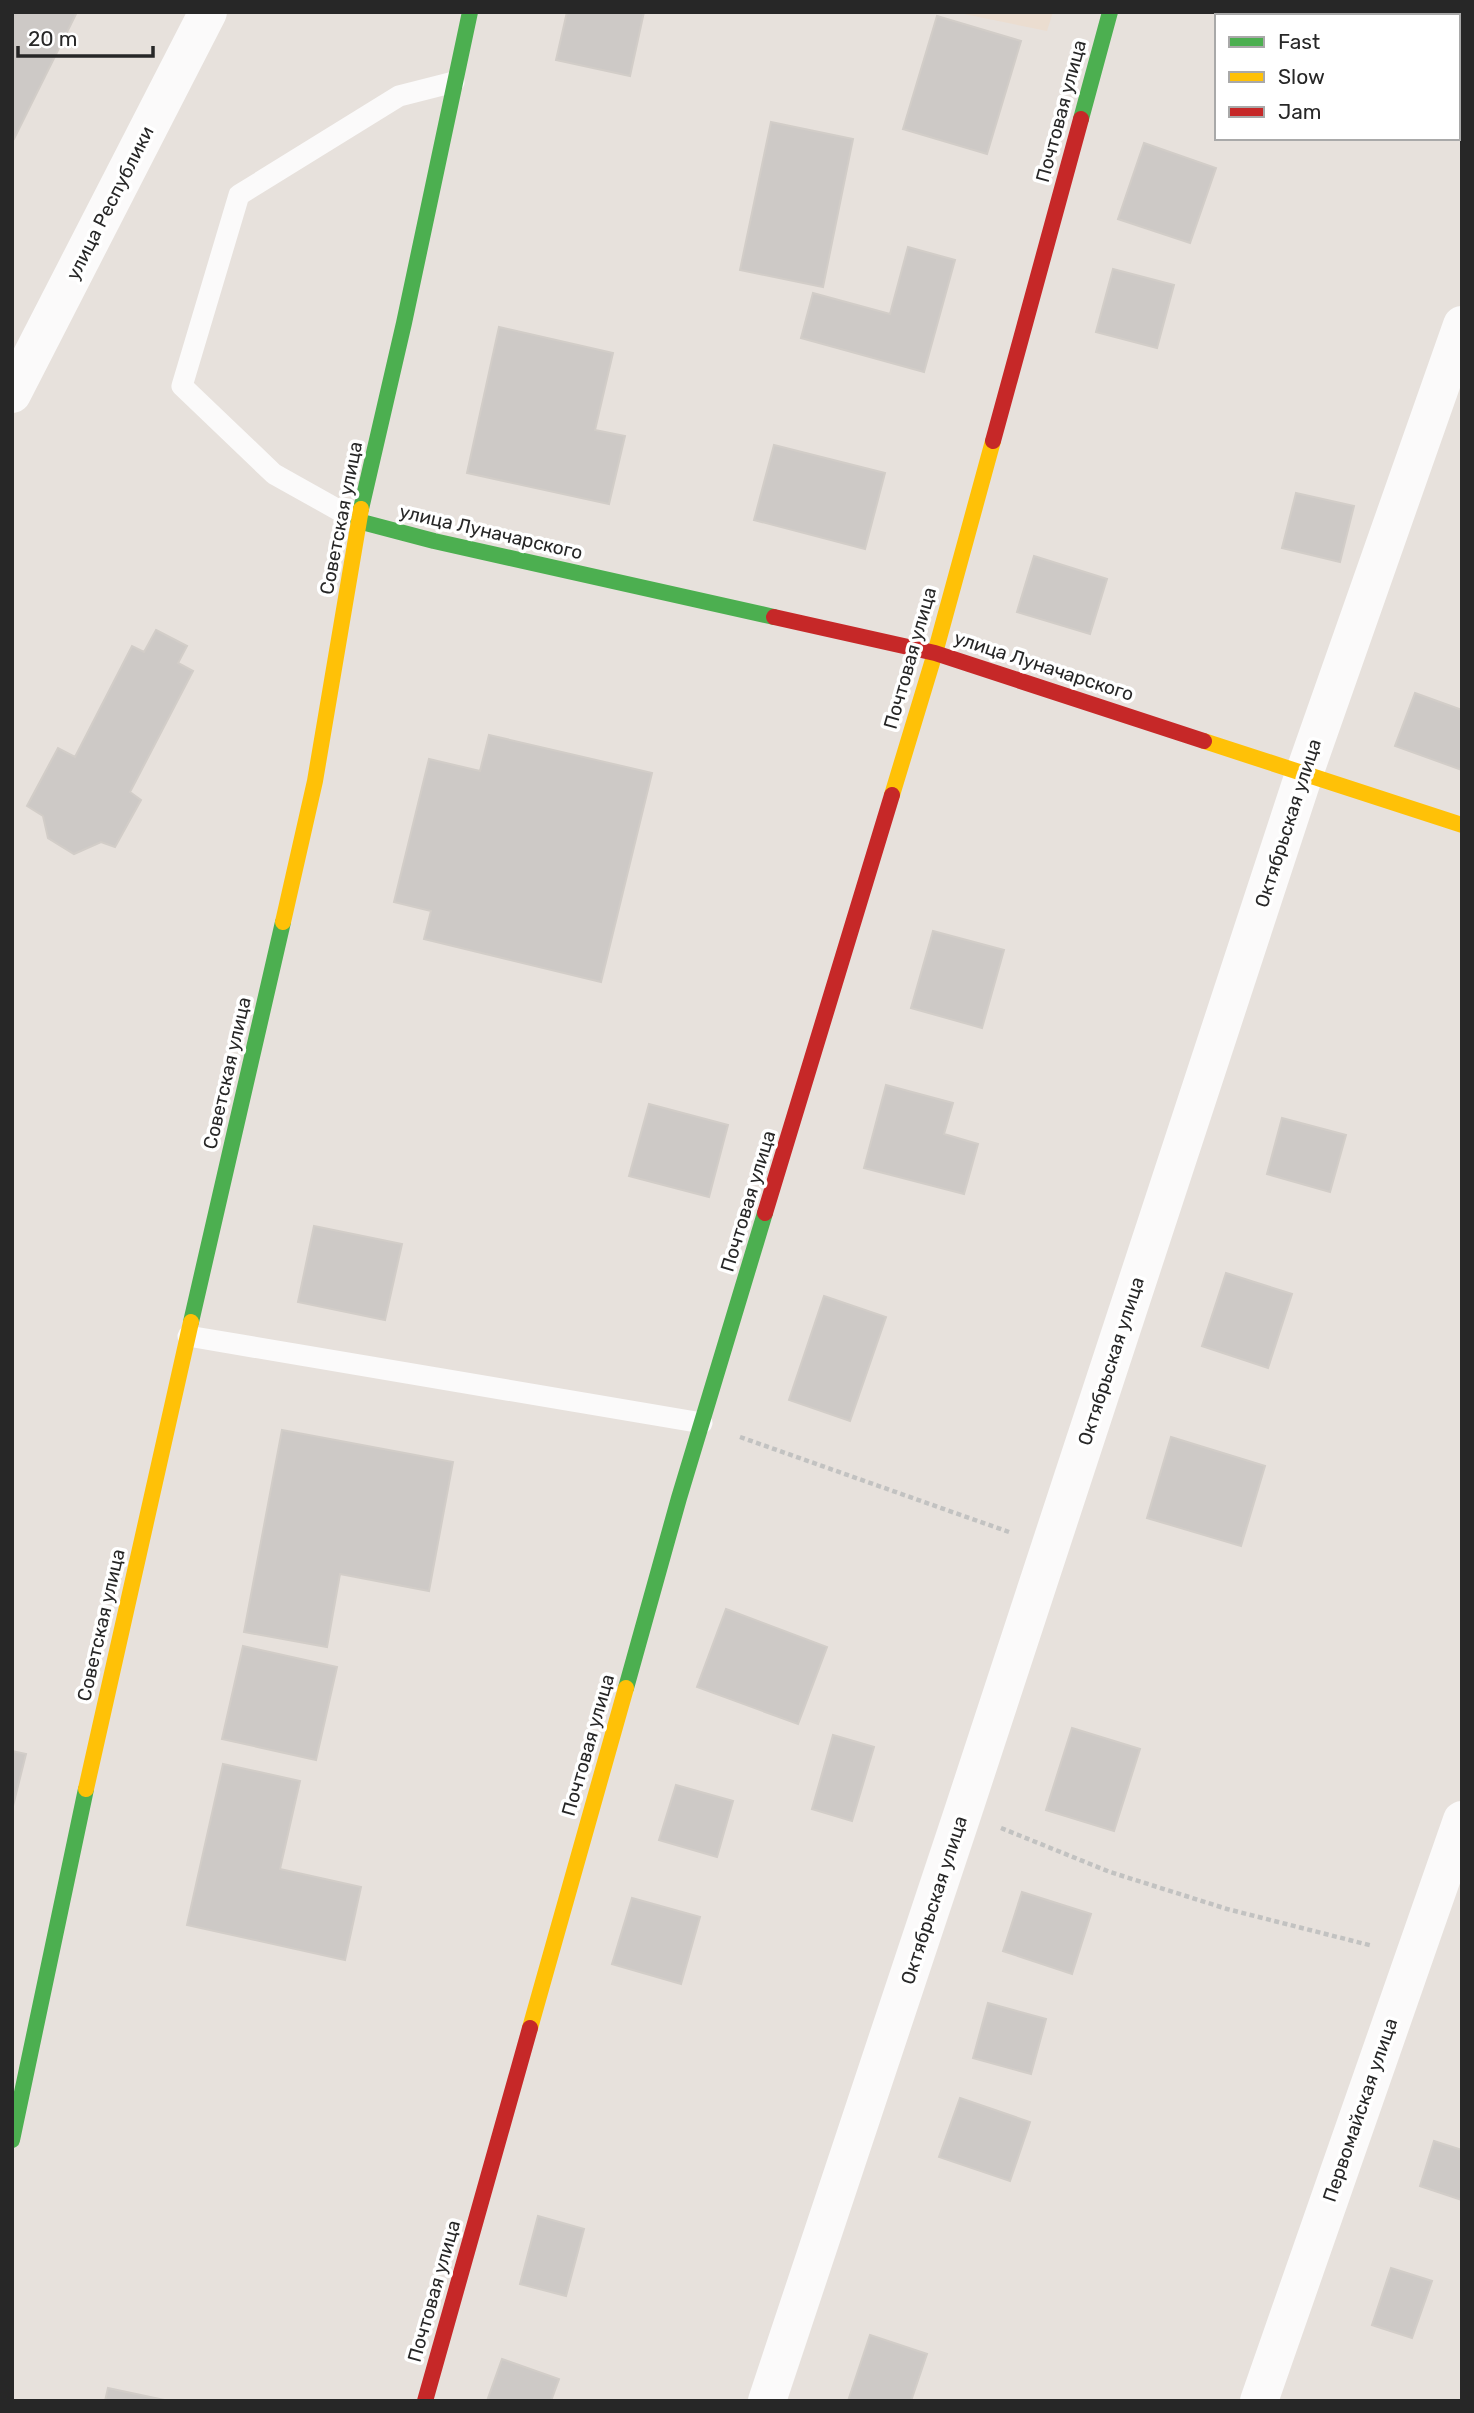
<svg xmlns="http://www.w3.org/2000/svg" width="1474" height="2413" font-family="Rubik,sans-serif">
  <rect width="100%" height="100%" fill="#e7e1dc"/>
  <!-- education -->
  <path fill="#ebddd0" d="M954,12H1053L1047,31Z"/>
  <!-- building -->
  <path fill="#cdc9c6" stroke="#d2cdc8" stroke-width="2" d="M12,12H77L14,139L12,138Z
    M567,12H644L630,76L556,60Z
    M1255,12H1327L1335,15L1254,16Z
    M937,16L1021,41L987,154L903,129Z
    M771,122L853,139L823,287L740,270Z
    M1144,143L1216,168L1190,243L1118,219Z
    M908,247L955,260L924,372L801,338L813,293L890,314Z
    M1113,269L1174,285L1157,348L1096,332Z
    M499,327L613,353L595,430L625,436L609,504L467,473Z
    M774,445L885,473L865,549L754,520Z
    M1296,493L1354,506L1340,562L1282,548Z
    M1034,556L1107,579L1090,634L1017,612Z
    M156,630L187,646L178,663L193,671L130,792L141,800L115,847L101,842L74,854L48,838L43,816L27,806L58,748L75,757L132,646L144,652Z
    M1415,693L1462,710V770L1395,746Z
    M489,735L652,773L601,982L424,939L431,911L394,902L429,759L480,771Z
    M933,931L1004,950L982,1028L911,1008Z
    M886,1085L953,1103L944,1134L978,1144L964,1194L864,1168Z
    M649,1104L728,1125L709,1197L629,1176Z
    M1282,1118L1346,1135L1330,1192L1267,1174Z
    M314,1226L402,1244L385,1320L298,1302Z
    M1226,1273L1292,1294L1268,1368L1202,1346Z
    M824,1296L886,1317L850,1421L789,1400Z
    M282,1430L453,1462L429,1591L340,1574L327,1647L244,1632Z
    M1171,1437L1265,1466L1241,1546L1147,1518Z
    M726,1609L827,1647L798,1724L697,1687Z
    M243,1646L337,1667L316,1760L222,1739Z
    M1072,1728L1140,1749L1114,1831L1046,1810Z
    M833,1735L874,1747L852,1821L812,1809Z
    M12,1751L26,1754L12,1810Z
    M223,1764L300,1781L280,1869L361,1887L345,1960L187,1925Z
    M676,1785L733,1801L717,1857L659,1840Z
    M1022,1892L1091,1914L1072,1974L1003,1951Z
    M632,1898L700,1917L681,1984L612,1964Z
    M988,2003L1046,2019L1031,2074L973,2058Z
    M960,2098L1030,2122L1010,2181L939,2157Z
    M1434,2141L1462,2150V2200L1420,2186Z
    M538,2216L584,2229L566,2296L520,2284Z
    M1391,2268L1432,2281L1412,2338L1372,2325Z
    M870,2335L927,2354L911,2401H848Z
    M502,2359L559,2379L551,2401H487Z
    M108,2388L169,2401H105Z"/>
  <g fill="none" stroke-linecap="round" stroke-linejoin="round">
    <!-- path -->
    <path stroke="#c2c2c1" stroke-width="4.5" stroke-dasharray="5 3.5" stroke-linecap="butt" d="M740,1437L1009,1532
      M1001,1828L1110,1872L1227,1909L1373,1946"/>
    <!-- lane -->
    <path stroke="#fbfafa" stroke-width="21" d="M358,521L274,474L182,386L239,195L399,96L454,82
      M188,1336L702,1423"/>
    <!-- street -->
    <path stroke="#fbfafa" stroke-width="38" d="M12,394L208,12
      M767,2401L963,1812L1304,774L1462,325
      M1259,2401L1462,1820"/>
    <!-- fast -->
    <path stroke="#4caf50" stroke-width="16" d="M1081,119L1110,12
      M361,509L404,323L470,12
      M358,521L434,541L774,617
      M191,1322L283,922
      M626,1688L679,1498L765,1213
      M12,2140L86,1789"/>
    <!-- slow -->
    <path stroke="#ffc107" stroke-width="16" d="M1204,741L1462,825
      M892,795L935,653L993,441
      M283,922L315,781L361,509
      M86,1789L191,1322
      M530,2028L626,1688"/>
    <!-- jam -->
    <path stroke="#c62828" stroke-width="16" d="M993,441L1081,119
      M774,617L935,653L1204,741
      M765,1213L892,795
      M425,2401L530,2028"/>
  </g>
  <g text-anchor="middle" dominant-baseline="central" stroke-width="7" stroke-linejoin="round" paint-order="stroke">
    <!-- street labels -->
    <g font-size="19" fill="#272727" stroke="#fff">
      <text transform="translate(1061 111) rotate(-75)">Почтовая улица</text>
      <text transform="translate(110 203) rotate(-63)">улица Республики</text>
      <text transform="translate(341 518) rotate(-79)">Советская улица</text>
      <text transform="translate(491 532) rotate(13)">улица Луначарского</text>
      <text transform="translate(910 658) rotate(-74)">Почтовая улица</text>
      <text transform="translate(1044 666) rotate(18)">улица Луначарского</text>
      <text transform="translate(1288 823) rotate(-72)">Октябрьская улица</text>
      <text transform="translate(227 1073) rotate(-77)">Советская улица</text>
      <text transform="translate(748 1201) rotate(-73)">Почтовая улица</text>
      <text transform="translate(1111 1361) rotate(-72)">Октябрьская улица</text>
      <text transform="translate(101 1625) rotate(-77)">Советская улица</text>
      <text transform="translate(588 1745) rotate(-74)">Почтовая улица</text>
      <text transform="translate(934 1900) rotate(-72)">Октябрьская улица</text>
      <text transform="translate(1360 2110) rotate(-71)">Первомайская улица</text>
      <text transform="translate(434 2291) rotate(-74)">Почтовая улица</text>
    </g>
  </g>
  <!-- border -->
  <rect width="1474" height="2413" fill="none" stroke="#272727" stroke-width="28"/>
  <!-- legend -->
  <rect x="1215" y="14" width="245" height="126" fill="#ffffff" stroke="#a9a9a9" stroke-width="2"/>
  <rect x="1229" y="37" width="35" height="10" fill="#4caf50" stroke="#a9a9a9" stroke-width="2"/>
  <text x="1278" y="49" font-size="21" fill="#272727">Fast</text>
  <rect x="1229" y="72" width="35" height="10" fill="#ffc107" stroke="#a9a9a9" stroke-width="2"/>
  <text x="1278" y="84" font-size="21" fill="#272727">Slow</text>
  <rect x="1229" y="107" width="35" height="10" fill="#c62828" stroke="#a9a9a9" stroke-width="2"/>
  <text x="1278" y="119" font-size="21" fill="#272727">Jam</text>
  <!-- scale -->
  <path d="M18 46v10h135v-10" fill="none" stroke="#272727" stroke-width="3.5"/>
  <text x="28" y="46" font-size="21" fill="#272727" stroke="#ffffff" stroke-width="5" paint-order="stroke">20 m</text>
</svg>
